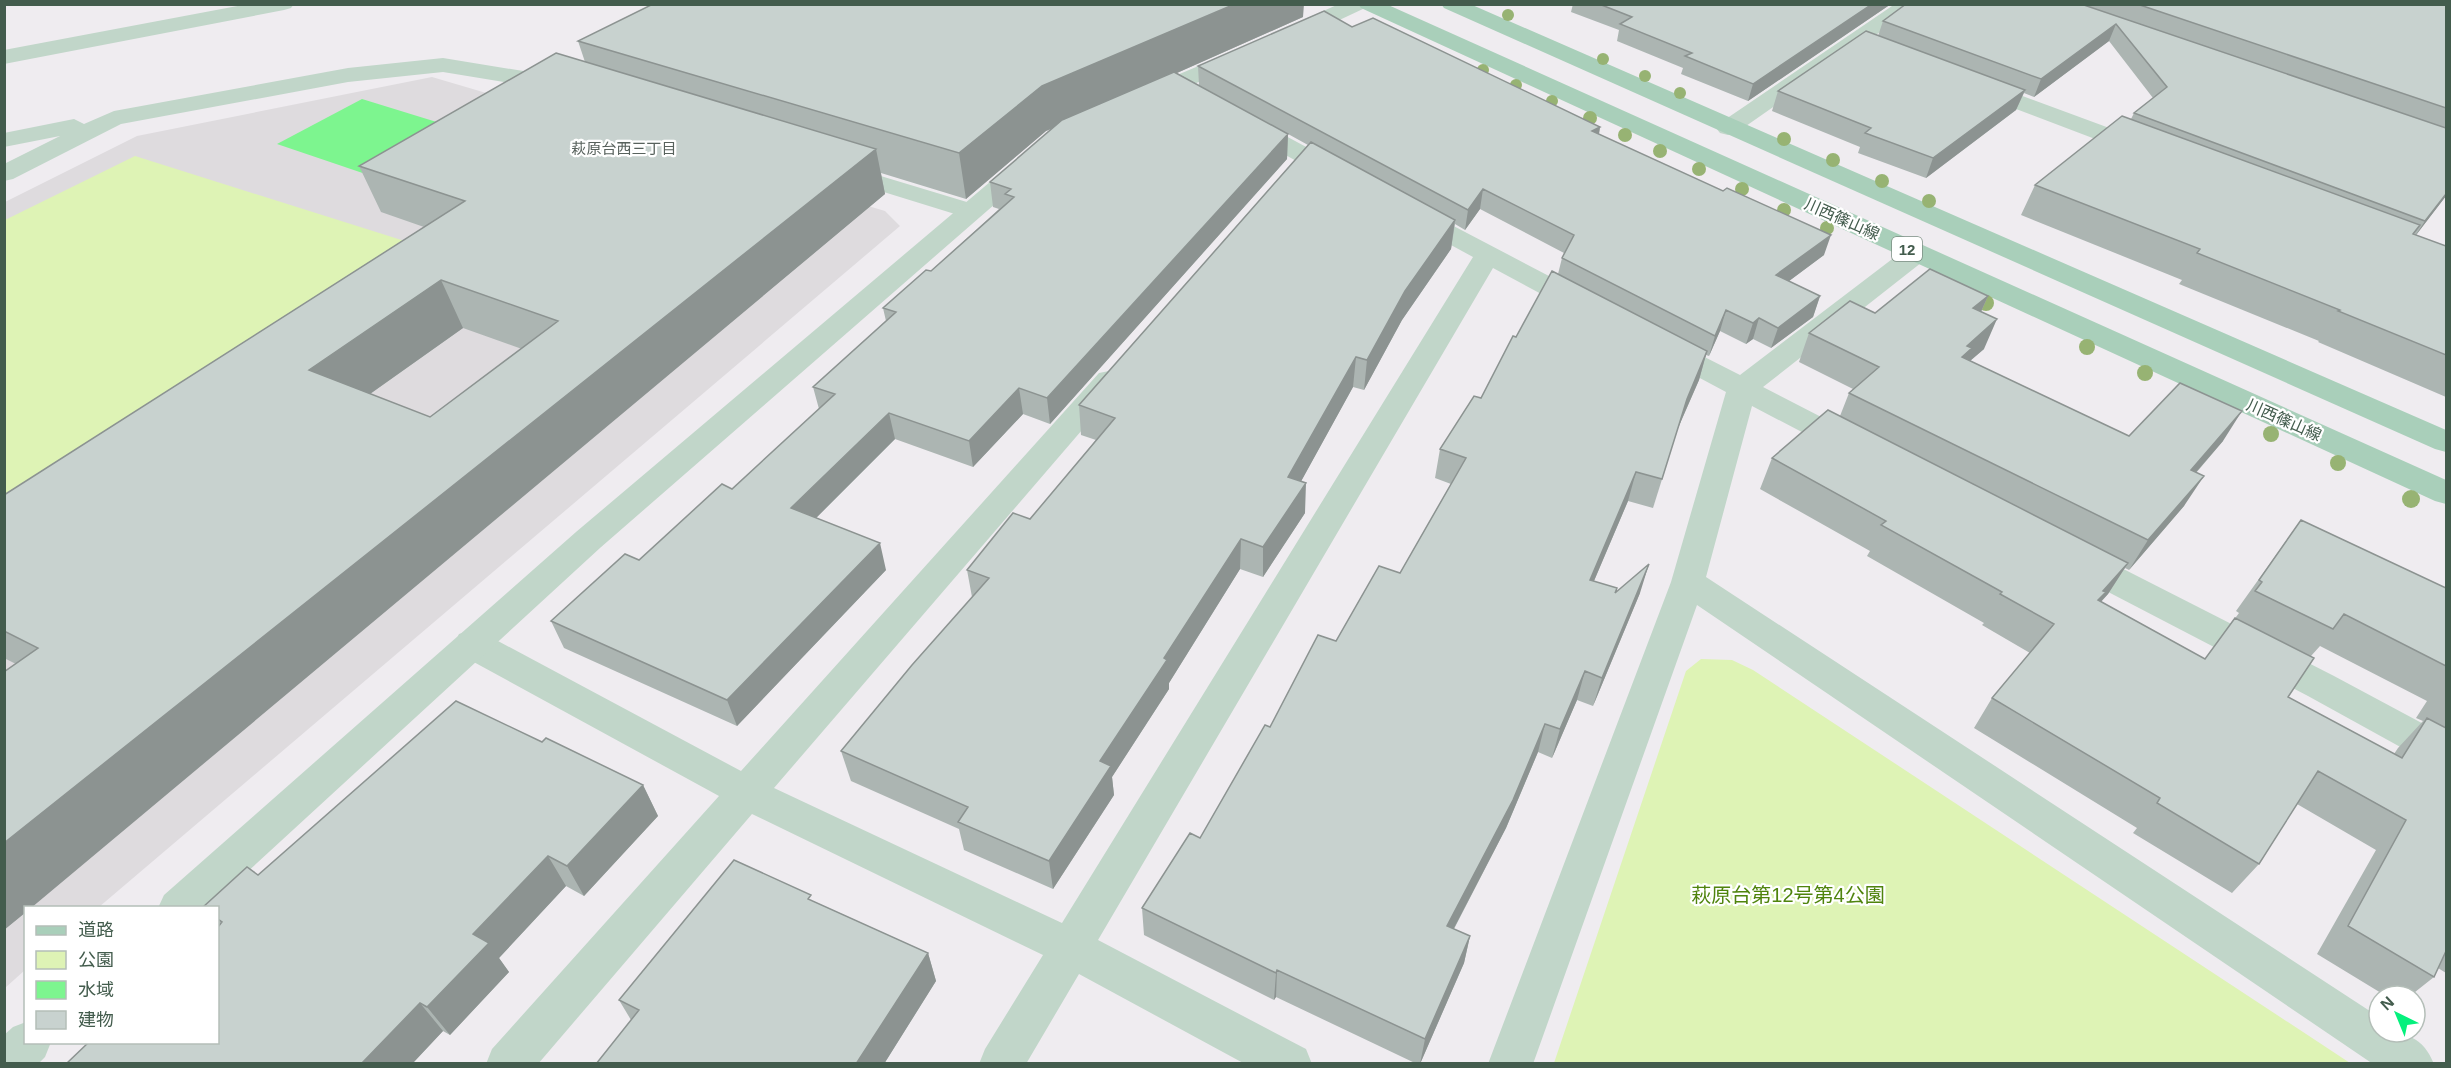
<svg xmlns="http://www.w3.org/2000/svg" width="2451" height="1068" font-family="Helvetica,'Noto Sans JP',sans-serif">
  <rect width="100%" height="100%" fill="#efecf0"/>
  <!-- education -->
  <path fill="#dedbde" d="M432,77L885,211L900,226L99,907L26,908L25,970L5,988V202L137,136Z"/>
  <!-- green -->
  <path fill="#def3b5" d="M135,156L449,255L5,546V220Z
    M1701,659L1732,660L1753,670L2350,1063H1554L1686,671Z"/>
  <!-- water -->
  <path fill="#7df58f" d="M362,99L482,136L398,185L277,144Z"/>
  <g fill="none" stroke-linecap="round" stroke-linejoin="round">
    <!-- minor -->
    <path fill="#c1d6c9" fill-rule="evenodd" d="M248,4H294L291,8L284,10L4,64V50Z
      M1895,4H1920L1736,133L1728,135L1720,133L1716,128L1720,123Z
      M443,58L560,77L568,79L571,84L568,89L560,91L443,72L348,82L121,124L13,179L4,181V164L60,136L4,147V133L74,119L84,124L114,111L348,68Z
      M1979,80L2150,143L2153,148L2150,153L2141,155L2132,153L1971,92L1968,87L1971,82Z
      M1248,118L1256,120L1349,170L1352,175L1349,180L1340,182L1331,180L1240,130L1236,125L1240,120Z
      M841,164L980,206L984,211L980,216L971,219L832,176L829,171L832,166Z
      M1414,207L1423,210L1593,299L1597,305L1593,311L1583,313L1573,311L1493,268L1098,940L1306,1049L1312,1064H1245L1079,974L1026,1064H979L985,1049L1043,955L752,814L538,1064H486L492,1049L719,796L459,654L454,644L459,634L472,630L485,634L741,771L1099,373L1109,371L1119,373L1124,380L1119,387L774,788L1062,923L1473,257L1405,220L1401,215L1405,210Z
      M1917,245L1926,247L1930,253L1926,259L1763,387L1862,438L1866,445L1862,452L1851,455L1840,452L1752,406L1706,577L2379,1017V1032C2406,1032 2423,1037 2434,1064H2373L1697,605L1533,1064H1488L1671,582L1726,392L1653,353L1649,347L1653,341L1663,338L1673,341L1740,375L1908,247Z
      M2076,548L2088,551L2334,676L2446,736V769L2433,765L2308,696L2064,569L2059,560L2064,551Z"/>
    <!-- tertiary -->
    <path fill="#c1d6c9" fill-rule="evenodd" d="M1339,4H1368L1365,8L1299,39L1291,40L1283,39L1280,34L1283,29Z
      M1241,48L1249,50L1252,55L1249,60L1153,102L1145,104L1137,102L1133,97L1137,92Z
      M1025,158L1034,160L1037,165L1034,170L600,548L208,908H158L164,895L576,532L1016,160Z
      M26,1022V1042H51L45,1057L38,1064H4V1035L13,1027Z"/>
    <!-- primary -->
    <path fill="#a9cfba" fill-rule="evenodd" d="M1358,4H1386L2446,480V504L2435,501L1361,8Z
      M1441,4H1470L2446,430V452L2435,449L1444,8Z"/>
  </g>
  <!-- trees -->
  <g fill="#97b373">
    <circle cx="1508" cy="15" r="6"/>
    <circle cx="1603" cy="59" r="6"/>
    <circle cx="1483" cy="70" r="6"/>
    <circle cx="1645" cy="76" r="6"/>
    <circle cx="1516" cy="85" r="6"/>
    <circle cx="1680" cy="93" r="6"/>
    <circle cx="1552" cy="101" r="6"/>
    <circle cx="1590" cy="118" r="7"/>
    <circle cx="1625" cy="135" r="7"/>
    <circle cx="1784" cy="139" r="7"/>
    <circle cx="1660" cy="151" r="7"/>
    <circle cx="1833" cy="160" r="7"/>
    <circle cx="1699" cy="169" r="7"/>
    <circle cx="1882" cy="181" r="7"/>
    <circle cx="1742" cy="189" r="7"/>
    <circle cx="1929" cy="201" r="7"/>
    <circle cx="1784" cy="210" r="7"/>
    <circle cx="1827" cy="228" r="7"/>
    <circle cx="1986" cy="303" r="8"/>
    <circle cx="2087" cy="347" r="8"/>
    <circle cx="2145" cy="373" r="8"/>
    <circle cx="2271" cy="434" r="8"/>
    <circle cx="2338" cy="463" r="8"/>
    <circle cx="2411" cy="499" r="9"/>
  </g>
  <!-- wall -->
  <path fill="#acb5b2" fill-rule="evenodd" d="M1573,4H1891L1748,101L1681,74L1683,68L1617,41L1619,30L1571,12Z
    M1906,4H2446V196L2416,235L2446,246V397L2318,342L2319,341L2179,284L2182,280L2021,215L2035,185L2131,119L2134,113L2153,98L2109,41L2034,97L2024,93L2016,110L1926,178L1858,153L1860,147L1772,111L1778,91L1878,36L1883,21Z
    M1303,17L1177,73L1288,134L1287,159L1050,424L1023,414L973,467L895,439L816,518L886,570L737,726L564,648L551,621L639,560L732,489L819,409L813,387L886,321L883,308L931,271L999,209L993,207L990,182L1054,128L1046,131L966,199L881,173L885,194L26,908V912L4,930L16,664L4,658V495L424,227L381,212L359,166L585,62L578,41ZM463,328L522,349L430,417L370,394Z
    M1352,27L1600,127L1599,134L1824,255L1789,281L1820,296L1813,317L1771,348L1753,339L1746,344L1720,331L1709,356L1706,355L1699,380L1678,428L1653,508L1628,501L1594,581L1616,593H1640L1593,706L1577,700L1552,758L1538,752L1506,828L1454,929L1470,936L1464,963L1420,1064H1417L1276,997L1274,1000L1144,935L1142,908L1200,838L1270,727L1336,641L1400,573L1451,484L1435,478L1440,449L1481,398L1516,337L1558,274L1562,258L1564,253L1480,209L1465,230L1455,224L1451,249L1402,320L1364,390L1353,387L1301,481L1305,513L1263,577L1240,569L1169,683V689L1112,777L1114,795L1053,889L964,850L959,829L851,781L841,751L972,597L967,570L1030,519L1096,440L1081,435L1079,405L1308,145L1199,85L1198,66Z
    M1988,296L1981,312L1984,349L1970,361L2129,436L2223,441L2196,473L2184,506L2129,570L2125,568L2108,594L2101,602L2205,659L2239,613L2236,611L2301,520L2446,588V973L2438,968L2434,977L2410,996H2386L2317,954L2376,850L2297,804L2259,864L2232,893L2133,833L2137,828L1974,728L1992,698L2030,653L1982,625L1984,623L1867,556L1870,551L1760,489L1772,458L1840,416L1849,393L1853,389L1799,362L1809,333L1875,313ZM2320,646L2427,701L2416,718L2423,721L2398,748L2394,754L2288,697L2311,656Z
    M542,742L643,785L658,816L584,896L566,886L499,958L509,972L450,1035L443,1031L412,1064H66L218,926V908L258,875Z
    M813,901L928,953L936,981L884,1064H596L631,1020L619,1000Z"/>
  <!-- shaded-wall -->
  <path fill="#8c9391" d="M1235,4H1304L1303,17L1046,131L966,199L959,153L1042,86Z
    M1872,4H1891L1748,101L1753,84Z
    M2116,24L2109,41L2034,97L2041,79Z
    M2025,90L2016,110L1926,178L1933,158Z
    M1600,127L1597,146L1592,131Z
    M1288,134L1287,159L1050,424L1047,398Z
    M876,149L885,194L31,908H26V912L4,930V843Z
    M1483,189L1480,209L1465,230L1468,210Z
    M2446,194V196L2413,239L2425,221Z
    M1455,220L1451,249L1402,320L1364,390L1367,360L1405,291Z
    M1831,235L1824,255L1769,296L1776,275Z
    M441,280L463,328L336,418L309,370Z
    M1820,296L1813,317L1771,348L1778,328Z
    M1988,296L1975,325L1973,308Z
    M1726,310L1720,331L1709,356L1715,336Z
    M1759,318L1753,339L1746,344L1753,323Z
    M1997,319L1984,349L1964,366L1949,387L1967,346Z
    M1707,351L1699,380L1678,428L1653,508L1687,399Z
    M1356,357L1353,387L1287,507L1288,477Z
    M1019,388L1023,414L973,467L969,441Z
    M2242,411L2223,441L2172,500L2191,470Z
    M889,413L895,439L799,535L791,508Z
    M1636,472L1628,501L1582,609L1590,580Z
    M2204,476L2184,506L2129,570L2148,540Z
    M1306,483L1305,513L1263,577V547Z
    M1241,539L1240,569L1169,683V689L1112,777L1114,795L1053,889L1049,861L1100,761L1164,658Z
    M880,543L886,570L737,726L727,700Z
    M2128,563L2108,594L2094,609L2086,623L2103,591Z
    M1649,564L1640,593L1593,706L1602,678Z
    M1585,671L1577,700L1552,758L1560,729Z
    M1545,724L1538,752L1506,828L1441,953L1447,926Z
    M643,785L658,816L584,896L567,866Z
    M548,856L566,886L499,958L509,972L450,1035L427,1007L473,934Z
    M1470,936L1464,963L1420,1064L1425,1039Z
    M928,953L936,981L884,1064H856Z
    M1277,970L1276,997L1274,1000L1276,973Z
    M420,1003L443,1031L412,1064H361Z"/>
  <!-- building -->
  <path fill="#c8d2cf" stroke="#8c9391" stroke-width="1.5" fill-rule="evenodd" d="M653,4H1235L1042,86L959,153L578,41Z
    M1599,4H1872L1753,84L1685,56L1692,53L1620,24L1632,17Z
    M1906,4H2081L2446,128V194L2425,221L2134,113L2167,87L2116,24L2041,79L1883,21Z
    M2137,4H2446V108Z
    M1324,11L1352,27L1373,18L1600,127L1592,131L1723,191L1727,188L1831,235L1776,275L1820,296L1778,328L1759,318L1753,323L1726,310L1715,336L1562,258L1574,235L1483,189L1468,210L1198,66Z
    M1866,31L2025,90L1933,158L1865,133L1871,128L1778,91Z
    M556,53L876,149L4,843V672L38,648L4,631V495L465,201L359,166ZM441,280L558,321L430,417L309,370Z
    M1174,72L1288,134L1047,398L1019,388L969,441L889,413L791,508L880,543L727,700L551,621L625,554L639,560L722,484L732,489L835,394L813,387L896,312L883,308L926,270L931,271L1014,197L1005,194L1011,189L990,182L1062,120Z
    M2122,116L2420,225L2413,234L2446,246V355L2338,311L2340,310L2197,253L2200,249L2035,185Z
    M1311,142L1455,220L1405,291L1367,360L1356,357L1288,477L1306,483L1263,547L1241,539L1164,658L1167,660L1100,761L1111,766L1049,861L958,822L968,807L841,751L912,665L989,578L967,570L1013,513L1030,519L1115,418L1079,405Z
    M1930,269L1988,296L1973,308L1997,319L1967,346L1972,348L1962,357L2129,436L2180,383L2242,411L2191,470L2204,476L2148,540L1849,393L1879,367L1809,333L1850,301L1875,313Z
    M1552,271L1707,351L1687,399L1662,479L1636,472L1590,580L1617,588L1615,593L1649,564L1602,678L1585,671L1560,729L1545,724L1513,800L1447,926L1470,936L1425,1039L1277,970L1276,973L1142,908L1190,833L1200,838L1265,725L1270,727L1318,635L1336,641L1379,566L1400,573L1466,458L1440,449L1474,396L1481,398L1513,336L1516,337Z
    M1828,410L2128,563L2103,591L2106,592L2098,600L2205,659L2235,618L2314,658L2288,697L2402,758L2427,718L2446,728V951L2434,977L2348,926L2406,820L2318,771L2259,864L2157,803L2160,798L1992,698L2054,624L2000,594L2002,592L1881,525L1886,521L1772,458Z
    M2301,520L2446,588V666L2344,614L2333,629L2255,591L2262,582L2259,580Z
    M456,701L542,742L546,738L643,785L567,866L548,856L473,934L489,943L427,1007L420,1003L361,1064H66L89,1042H218V927L222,922L218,919V908H202L247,867L258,875Z
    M734,860L811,895L808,899L928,953L856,1064H596L639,1010L619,1000Z"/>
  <g text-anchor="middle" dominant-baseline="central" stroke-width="4.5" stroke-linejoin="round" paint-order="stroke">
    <!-- far-neighbourhood labels -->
    <g font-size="15" fill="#58625d" stroke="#fff">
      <text x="624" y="148">萩原台西三丁目</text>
    </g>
    <!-- shield labels -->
    <rect fill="#fff" stroke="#7b8d82" stroke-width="1.5" x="1892" y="237" width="30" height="24" rx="4.5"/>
    <g font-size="15" font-weight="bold" fill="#435c4d">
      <text x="1907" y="249">12</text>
    </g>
    <!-- street labels -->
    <g font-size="16" fill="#435c4d" stroke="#fff">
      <text transform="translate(1842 219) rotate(24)">川西篠山線</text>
      <text transform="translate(2284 420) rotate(24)">川西篠山線</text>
    </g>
    <!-- near-park labels -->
    <g font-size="20" fill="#4f840d" stroke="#fff">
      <text x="1788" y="895">萩原台第12号第4公園</text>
    </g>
  </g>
  <!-- border -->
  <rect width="2451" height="1068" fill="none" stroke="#435c4d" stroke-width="12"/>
  <!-- legend -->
  <rect x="24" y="906" width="195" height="138" fill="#ffffff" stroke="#b4beb8" stroke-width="1.5"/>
  <rect x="36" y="926" width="30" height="9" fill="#a9cfba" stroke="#b4beb8" stroke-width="1.5"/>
  <text x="78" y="936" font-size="18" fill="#435c4d">道路</text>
  <rect x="36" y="951" width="30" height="18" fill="#def3b5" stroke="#b4beb8" stroke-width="1.5"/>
  <text x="78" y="966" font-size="18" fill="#435c4d">公園</text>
  <rect x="36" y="981" width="30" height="18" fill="#7df58f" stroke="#b4beb8" stroke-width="1.5"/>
  <text x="78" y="996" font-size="18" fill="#435c4d">水域</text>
  <rect x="36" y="1011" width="30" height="18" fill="#c8d2cf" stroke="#b4beb8" stroke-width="1.5"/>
  <text x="78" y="1026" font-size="18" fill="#435c4d">建物</text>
  <!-- north arrow -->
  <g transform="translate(2397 1014) rotate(317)"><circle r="28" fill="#ffffff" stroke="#b4beb8" stroke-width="1.5"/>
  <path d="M0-4.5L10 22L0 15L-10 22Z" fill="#05f07d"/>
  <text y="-9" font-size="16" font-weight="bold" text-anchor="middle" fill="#435c4d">N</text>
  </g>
</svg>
